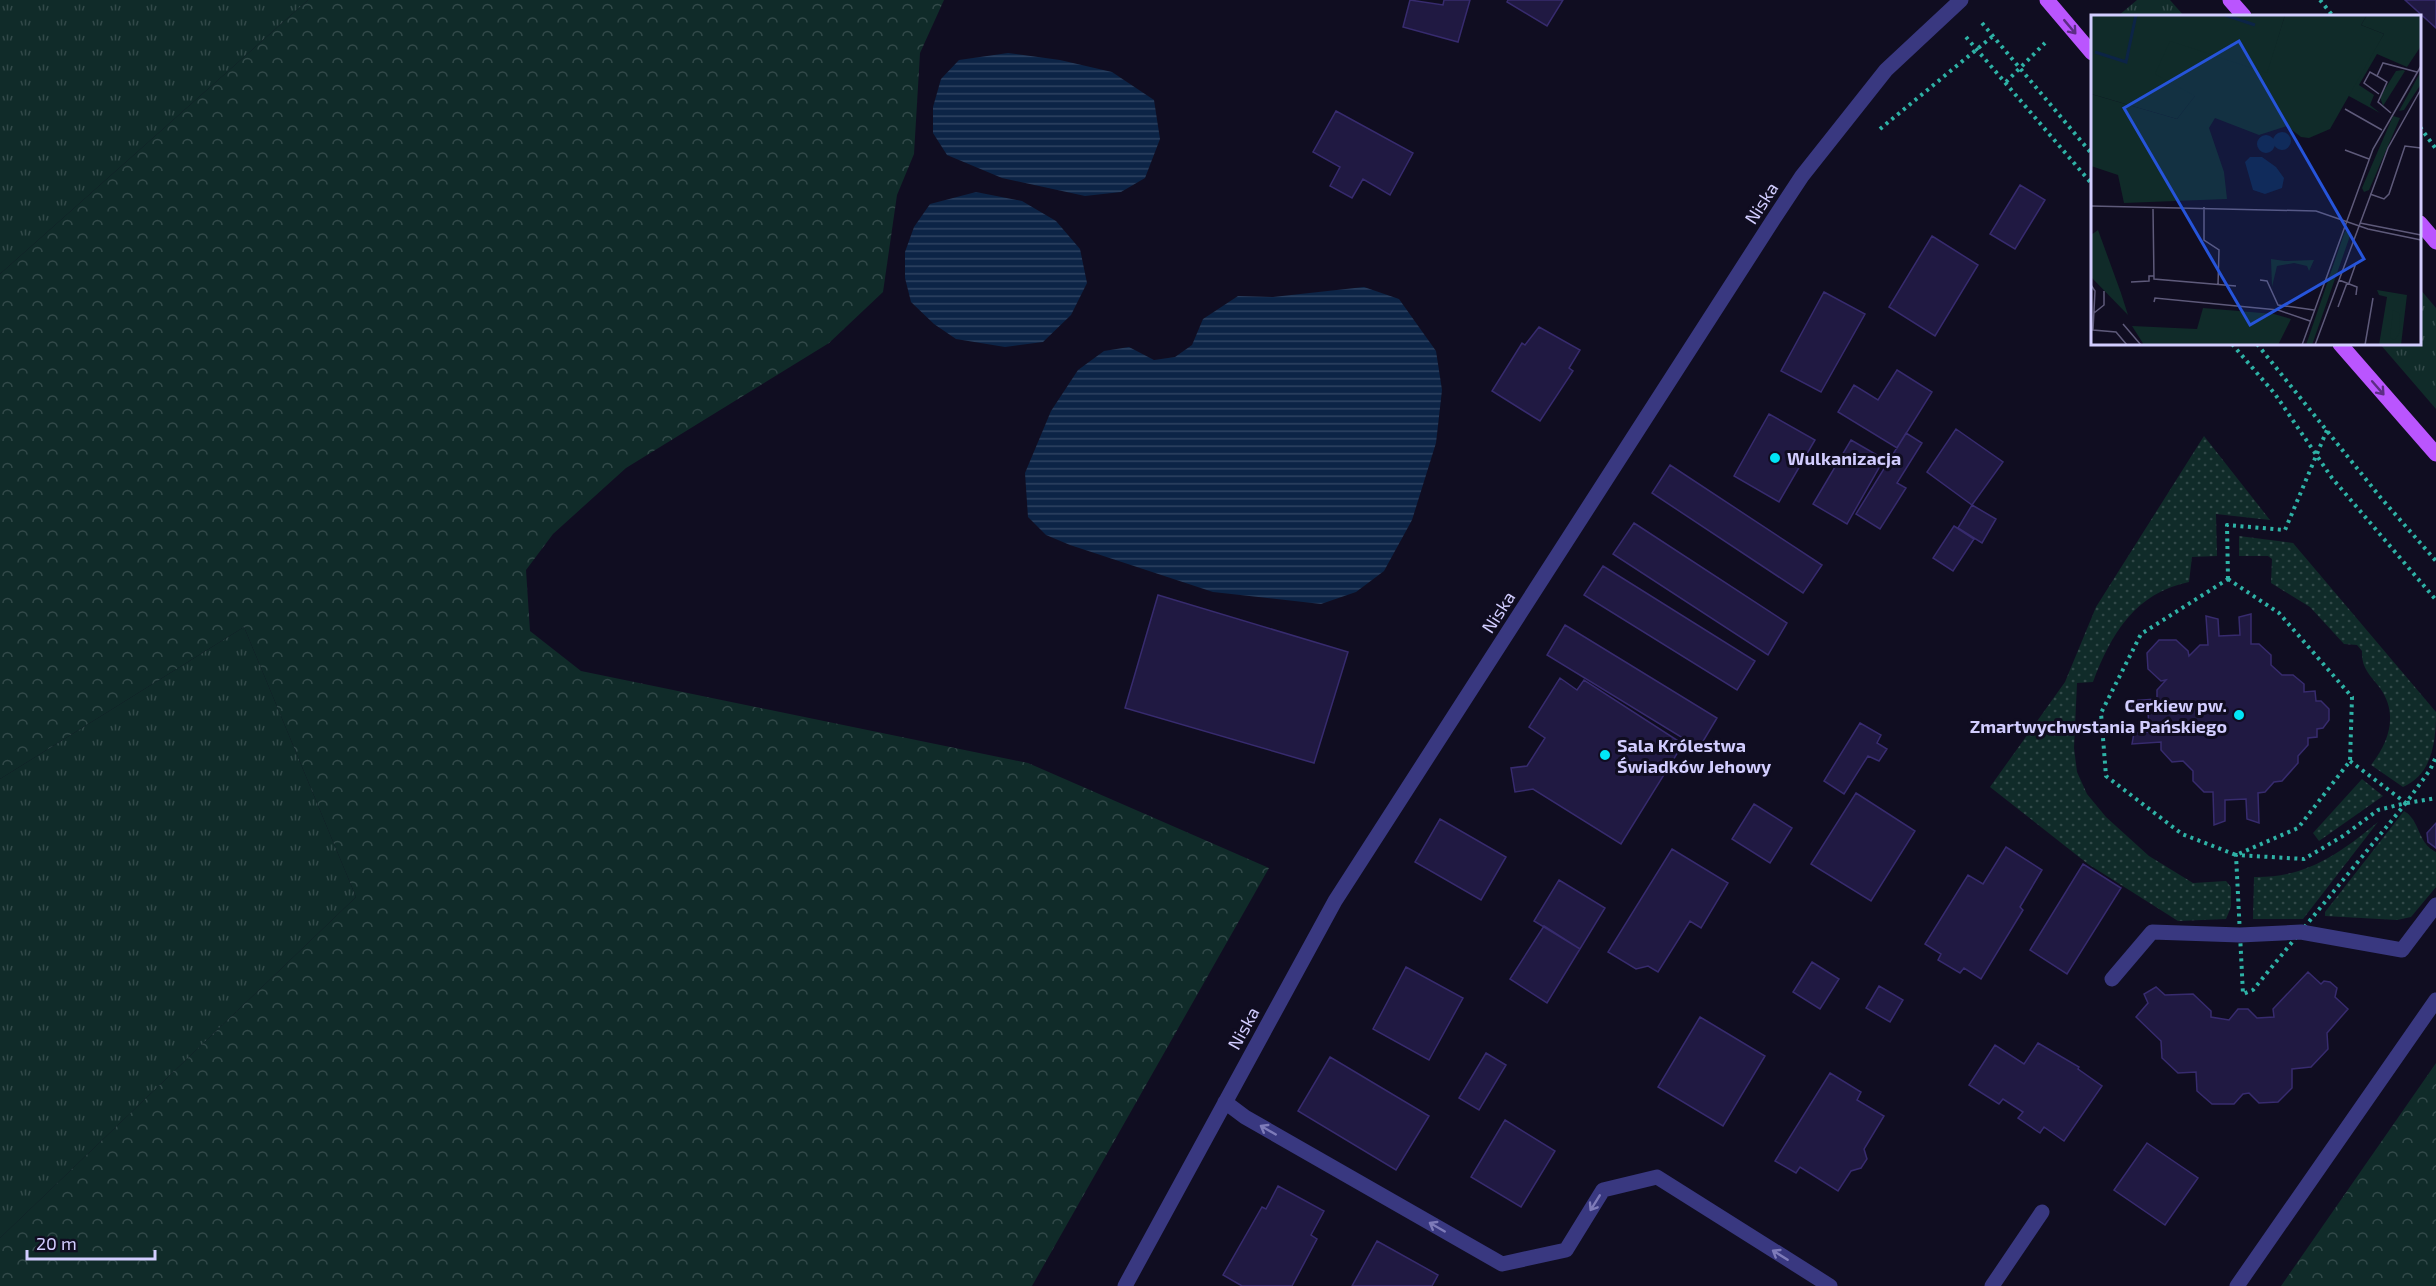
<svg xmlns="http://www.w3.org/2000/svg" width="2436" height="1286" font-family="'Exo 2',sans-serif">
  <defs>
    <pattern id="grass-tufts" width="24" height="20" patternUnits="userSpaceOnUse" patternTransform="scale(1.5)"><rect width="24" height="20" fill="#102b29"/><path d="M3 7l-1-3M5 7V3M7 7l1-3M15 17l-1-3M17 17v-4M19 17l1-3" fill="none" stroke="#324949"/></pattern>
    <pattern id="forest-crowns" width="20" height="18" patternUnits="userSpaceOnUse" patternTransform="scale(1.5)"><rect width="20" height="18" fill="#102b29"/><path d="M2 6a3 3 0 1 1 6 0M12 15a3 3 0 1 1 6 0" fill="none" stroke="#324949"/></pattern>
    <pattern id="park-dots" width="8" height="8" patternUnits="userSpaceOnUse" patternTransform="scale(1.5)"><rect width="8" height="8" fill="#102b29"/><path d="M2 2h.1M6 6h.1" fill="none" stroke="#324949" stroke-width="1.8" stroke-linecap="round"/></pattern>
    <pattern id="water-rules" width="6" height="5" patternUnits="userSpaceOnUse" patternTransform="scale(1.5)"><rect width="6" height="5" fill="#0c2446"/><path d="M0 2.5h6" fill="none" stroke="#2e4362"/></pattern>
  </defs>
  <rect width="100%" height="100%" fill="#100d21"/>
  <!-- grass -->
  <path fill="url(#grass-tufts)" d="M0,0H308L0,274Z
    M2137,0H2170L2184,16H2118Z
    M2420,289L2436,308V409L2380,344H2420Z
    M244,627L356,897L0,1238V779Z"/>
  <!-- forest -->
  <path fill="url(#forest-crowns)" d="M308,0H944L920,53L914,154L897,195L883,292L829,343L626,468L553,534L526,570L530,631L581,671L1028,763L1269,868L1032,1286H0V1238L356,897L244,627L0,779V274Z
    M2436,1063V1286H2281Z"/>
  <!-- park -->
  <path fill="url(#park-dots)" d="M2204,436L2270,520L2216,514L2217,556L2192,557L2189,582C2135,593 2111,634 2093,682L2077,683L2074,748L2077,772L2087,794L2106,817L2149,856L2193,883L2226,881L2231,887V907L2226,919L2178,921L2088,864L1990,787L2065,682L2096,607Z
    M2239,536L2293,543L2436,712C2436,740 2433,774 2403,787L2371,765C2390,741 2398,713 2380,688C2370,675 2361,668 2362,651L2357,645L2344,644L2310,607L2271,583L2272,559L2268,556H2239Z
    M2362,779L2383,796L2319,841L2313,833Z
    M2404,811C2421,821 2417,843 2436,852V887L2411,917L2397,920L2325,916V912Z
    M2378,822L2303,919H2253L2254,877C2306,878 2339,854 2378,822Z"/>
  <!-- water -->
  <path fill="url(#water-rules)" d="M1008,53L1060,60L1112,72L1154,100L1160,139L1145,178L1121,192L1085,196L1002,178L947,155L933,133V107L941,79L959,60Z
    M976,192L1022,201L1056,221L1080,249L1087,283L1071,315L1043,342L1005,347L956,339L934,324L911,302L905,278V252L914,227L930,204Z
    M1364,287L1399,299L1436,351L1442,390L1436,443L1412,520L1384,571L1356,592L1321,604L1213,592L1070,545L1046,535L1028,517L1025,473L1051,411L1078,370L1104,351L1129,347L1154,360L1175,357L1192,345L1203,319L1238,296L1273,297Z"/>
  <!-- building -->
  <path fill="#201942" stroke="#372b6e" stroke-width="1.5" d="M1410,0L1443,5L1444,0H1470L1458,42L1403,27Z
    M1508,0H1563L1547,26L1507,2Z
    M2405,0H2436V28Z
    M1336,111L1413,153L1390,195L1363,179L1352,198L1330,186L1340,167L1313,152Z
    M2020,185L2045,200L2015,249L1990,234Z
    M1932,236L1978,265L1935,336L1889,307Z
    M1824,292L1865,314L1821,392L1781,371Z
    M1539,327L1580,350L1569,368L1573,371L1540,421L1492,391L1522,343L1525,345Z
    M1897,370L1932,392L1897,448L1838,412L1854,385L1878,400Z
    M1769,414L1815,440L1779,502L1734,476Z
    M1956,429L2003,462L1972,505L1927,472Z
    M1906,433L1922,443L1897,483L1906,488L1880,529L1856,514Z
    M1851,440L1884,459L1847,524L1813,504Z
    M1670,465L1822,565L1803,593L1652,493Z
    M1972,505L1996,519L1982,543L1958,528Z
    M1634,523L1787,623L1768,655L1613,554Z
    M1954,526L1974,539L1953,571L1933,558Z
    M1603,566L1755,661L1737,690L1584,595Z
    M1158,595L1348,652L1314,763L1125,708Z
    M2251,614V644H2259L2271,655V665L2282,675H2293L2304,684V692L2315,691L2316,701H2321L2329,709V720L2323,728L2317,729V737L2308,738V745L2298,756V763L2282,781L2274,782L2265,792L2258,793L2259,823L2247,819L2246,799L2225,800V821L2214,825L2213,792H2204L2193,781V771L2183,761L2172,762L2161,750V742L2132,744L2134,733L2149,732L2148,710L2133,711L2129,701L2157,699V690L2166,680L2161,681L2148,669L2147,653L2159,640H2176L2188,651L2189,656L2200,645H2208L2206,616L2218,619L2219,636L2240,635L2239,617Z
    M1565,625L1717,718L1699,748L1547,655Z
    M1560,678L1577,690L1584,680L1683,744L1621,844L1533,789L1515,792L1511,768L1527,766L1545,738L1529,727Z
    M1860,723L1881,735L1877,743L1887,749L1879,761L1868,756L1844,794L1824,781Z
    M1856,793L1915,831L1871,901L1811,864Z
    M1754,804L1792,828L1770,863L1732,839Z
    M1440,819L1506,857L1481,900L1415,862Z
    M2436,823V848L2428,842L2427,833Z
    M2006,847L2042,870L2020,907L2023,910L1981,979L1964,968L1960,973L1938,960L1941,954L1925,944L1968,875L1983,884Z
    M1672,849L1728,883L1701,928L1690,921L1658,972L1648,966L1636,969L1608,952Z
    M2083,864L2121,888L2067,974L2030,950Z
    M1559,880L1605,908L1580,949L1534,921Z
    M1544,926L1580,949L1547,1003L1510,979Z
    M1812,962L1839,979L1820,1009L1793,992Z
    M1406,967L1463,998L1429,1060L1373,1029Z
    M2308,972L2321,984L2324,981L2330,982L2337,988L2335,997L2348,1009L2327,1033L2328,1049L2311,1067L2292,1069V1088L2278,1102L2259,1103L2249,1093L2243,1094L2234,1104H2212L2197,1091L2196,1072L2178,1073L2162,1058L2161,1041L2136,1017L2148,1003L2144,994L2156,987L2165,995L2193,994L2211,1011V1017L2229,1020L2238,1009H2248L2257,1018L2274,1017L2273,1009Z
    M1879,986L1903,1000L1890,1022L1866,1008Z
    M1700,1017L1765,1056L1723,1126L1658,1087Z
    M2038,1043L2079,1067L2078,1069L2102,1086L2064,1141L2044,1127L2040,1133L2018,1118L2023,1112L2003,1099L1999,1104L1969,1085L1995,1045L2024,1064Z
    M1486,1053L1506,1065L1479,1110L1459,1098Z
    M1330,1057L1429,1116L1396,1170L1298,1111Z
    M1830,1073L1861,1092L1857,1100L1884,1116L1864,1149L1867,1159L1861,1168L1851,1171L1838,1191L1800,1167L1796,1173L1775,1161Z
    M1505,1120L1555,1151L1521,1207L1471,1177Z
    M2147,1143L2198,1178L2165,1225L2114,1190Z
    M1278,1186L1324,1211L1311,1235L1317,1239L1292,1286H1242L1223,1275L1262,1207L1266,1209Z
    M1377,1241L1438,1275L1432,1286H1352Z"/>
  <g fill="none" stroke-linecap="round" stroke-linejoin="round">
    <!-- path -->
    <path stroke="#2eb2a6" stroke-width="4" stroke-dasharray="3 4.5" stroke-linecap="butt" d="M2320,0L2333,16
      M1982,23L2092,154
      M1966,37L2092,184
      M2006,82L2045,43
      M2420,127L2436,149
      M1880,129L1993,36
      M2232,344L2275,394L2332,478L2436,600
      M2257,344L2381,498L2436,561
      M2228,579L2279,613L2352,697L2350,761L2298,828L2236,855L2182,834L2106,776L2101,713L2141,634Z
      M2228,579L2227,525L2285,530L2327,430
      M2350,761L2406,803L2430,770L2436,757
      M2406,803L2253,990L2243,994L2236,855L2304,859L2343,836L2378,810Z
      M2407,803L2436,798"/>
    <!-- minor -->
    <path stroke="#393880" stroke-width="15" d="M2112,979L2152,932L2240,935L2301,932L2402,950L2436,905
      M1225,1102L1245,1117L1502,1264L1566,1250L1603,1190L1657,1177L1830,1286
      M1125,1286L1335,901L1773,220L1802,176L1886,70L1961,0
      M1992,1286L2042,1212
      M2237,1286L2436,1000"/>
    <!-- major -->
    <path stroke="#ba55fe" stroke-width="15" d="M2047,0L2092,53
      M2230,0L2244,16
      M2420,223L2436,242
      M2340,344L2436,454"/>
  </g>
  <!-- one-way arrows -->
  <defs><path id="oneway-shaft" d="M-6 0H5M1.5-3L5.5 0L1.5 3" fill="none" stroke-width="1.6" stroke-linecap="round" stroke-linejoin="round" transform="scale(1.5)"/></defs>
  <g stroke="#5c2d84">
    <use href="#oneway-shaft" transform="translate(2070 27) rotate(50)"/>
    <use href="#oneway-shaft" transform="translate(2378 388) rotate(49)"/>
  </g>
  <g stroke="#7e7bb9">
    <use href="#oneway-shaft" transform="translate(1268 1130) rotate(-150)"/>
    <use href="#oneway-shaft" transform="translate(1595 1203) rotate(122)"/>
    <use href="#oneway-shaft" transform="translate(1437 1227) rotate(-150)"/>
    <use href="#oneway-shaft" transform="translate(1780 1255) rotate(-148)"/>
  </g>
  <!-- markers -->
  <g fill="#01e5f7" stroke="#100d21" stroke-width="2">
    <circle cx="1775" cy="458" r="6"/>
    <circle cx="2239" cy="715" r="6"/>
    <circle cx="1605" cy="755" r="6"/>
  </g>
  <g text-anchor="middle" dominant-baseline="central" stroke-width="6" stroke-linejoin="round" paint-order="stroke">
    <!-- street labels -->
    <g font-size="18" fill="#d2cdff" stroke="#100d21">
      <text transform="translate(1761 203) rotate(-57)">Niska</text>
      <text transform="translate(1498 612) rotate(-57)">Niska</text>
      <text transform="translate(1243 1028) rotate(-61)">Niska</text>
    </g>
    <!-- poi labels -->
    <g font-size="18" font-weight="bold" fill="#d2cdff" stroke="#100d21" text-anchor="start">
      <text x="1787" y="458">Wulkanizacja</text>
      <text x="2227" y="705" text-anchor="end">Cerkiew pw.<tspan x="2227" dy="21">Zmartwychwstania Pańskiego</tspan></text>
      <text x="1617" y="745">Sala Królestwa<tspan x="1617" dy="21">Świadków Jehowy</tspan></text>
    </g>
  </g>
  <!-- overview -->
  <g transform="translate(2091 15)">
    <rect width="330" height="330" fill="#100d21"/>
    <path d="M0,0H194L177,58L105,80L86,104L0,79ZM276,0H330V31L316,52L286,39L268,70L283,80L279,90L289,98L256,80L293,19L270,10ZM312,55L314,56L292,91L289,82L305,56ZM330,56V69L313,95L308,96ZM302,101L309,103L278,175L273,177L271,173ZM254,216L260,218L221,330H215ZM286,275L316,280L310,330H288L296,282L288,280Z" fill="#102b29"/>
    <path d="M194,0H276L270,10L293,19L239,114L218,123L210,122L196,111L168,120L124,103L118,113L133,157L136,184L33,188L27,160L0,151V79L86,104L104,81L64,59L79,26L176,58ZM112,293L183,299L200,304L187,330H53L41,311L106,314Z" fill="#102b29"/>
    <path d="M7,215L30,278L37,300L0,262V220ZM180,244L194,246L223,245L218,256L216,251L203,248L186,251L181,272ZM302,295L308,298L309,317L304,325L299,323Z" fill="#102b29"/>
    <path d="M182 126a9 9 0 1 1 18 0a9 9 0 1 1-18 0ZM166 129a9 9 0 1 1 18 0a9 9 0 1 1-18 0ZM159,142H171L185,152L193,163L191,173L174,179L162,175L154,147Z" fill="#0c2446"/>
    <path fill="none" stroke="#0c2446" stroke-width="3" d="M134,0L164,10M4,37L35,47L45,0"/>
    <path fill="none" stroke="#5e5a7a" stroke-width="1.5" d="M286,61L279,57L273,68L288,79M254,94L291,115M300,98L287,87L296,67L286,61L292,48L326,57M254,135L278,144M279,179L293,184L298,179L314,131L330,133M0,191L225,196L277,214L330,225M113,192V225L128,235L127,270M62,194L63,264L145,271M269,208L330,220M169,265L176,266L187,290L223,295M248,265L266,272L265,280M40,267L58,266V261H63M258,268L265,248M0,270L4,276L2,315L25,317L36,330M63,287L64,283L187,295L219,306M247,292L256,268M3,298L13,290V276M32,309L50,330M211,330L282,134L330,51M224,330L297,133L330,74M274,330L282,283"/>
    <path fill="#2654da" fill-opacity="0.15" stroke="#2654da" stroke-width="3" d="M148,26L273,244L159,310L33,93Z"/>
    <rect width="330" height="330" fill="none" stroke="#d2cdff" stroke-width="3"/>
  </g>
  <!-- scale -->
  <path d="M27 1250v9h128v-9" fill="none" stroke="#d2cdff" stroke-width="3"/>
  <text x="36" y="1250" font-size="18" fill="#d2cdff" stroke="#100d21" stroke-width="4.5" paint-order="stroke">20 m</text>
</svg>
